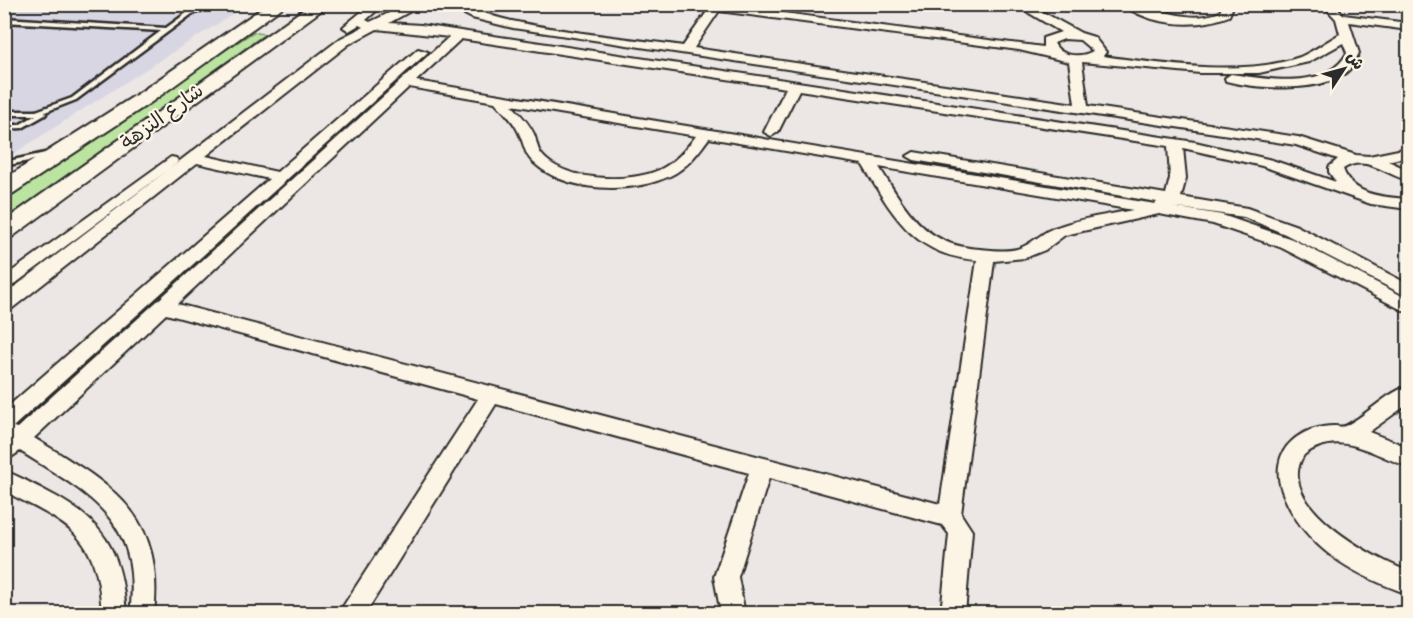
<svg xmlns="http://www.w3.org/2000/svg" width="1413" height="618" font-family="'Indie Flower','Playpen Sans Arabic',sans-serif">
  <rect width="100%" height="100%" fill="#ece7e4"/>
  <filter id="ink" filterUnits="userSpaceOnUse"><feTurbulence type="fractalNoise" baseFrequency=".0167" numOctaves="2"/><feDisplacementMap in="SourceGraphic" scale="12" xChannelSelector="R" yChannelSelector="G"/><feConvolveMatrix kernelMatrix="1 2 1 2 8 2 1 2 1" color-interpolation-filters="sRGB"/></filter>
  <g filter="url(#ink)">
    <!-- built -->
    <path fill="#d9d6e3" d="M236,4L234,7H239L233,14L85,108L13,154L5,152V5Z"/>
    <!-- green -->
    <path fill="#bbe4a0" stroke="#738866" stroke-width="1.5" d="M253,32L265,34L5,222V194Z"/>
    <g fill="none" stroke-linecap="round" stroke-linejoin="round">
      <defs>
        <path id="lane" d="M209,4H218L192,14L76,100L45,112L46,114L45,115L22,128L4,129V125H19L36,115H4V111H36L72,98L161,31L4,22V18L166,28L188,12Z
          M249,4H268L278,7L275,9Z
          M50,152H53V156L4,166V162Z"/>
        <path id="street" d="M371,4H384L366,20L370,22L408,4H423L389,23L421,25L1195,142L1272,160L1336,182L1329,172V167L1338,159L1296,145L513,28L472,18L445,4C468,4 489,17 512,21C568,33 626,38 683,46L711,6L722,5L1043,47V38L1061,32L1014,4H1028L1081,33L1094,37L1106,52L1103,56C1161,64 1243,77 1300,57C1314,51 1327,41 1340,34L1336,19L1322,4H1334L1344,15L1408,23V30L1349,22L1359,53C1356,58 1354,65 1350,69C1325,94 1258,89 1226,81L1225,78L1231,74C1266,79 1327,91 1347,53L1343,43L1309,62L1259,73H1200L1082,62L1088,106L1298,137L1356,155L1369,156L1408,148V156L1388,161L1408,170V180C1387,176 1366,153 1343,169C1352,196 1384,197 1408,199V209L1371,204L1262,166L1183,148L1186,178L1181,197L1247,208L1297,226L1408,284V297L1285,234L1244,217L1172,207L1222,215L1292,239L1408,299V313L1280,247L1213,224L1159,214L1065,235L1045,250L1025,258L994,261L961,514L972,531L965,614H941L949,534L942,525L769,478L738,577L745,614H721L714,577L749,473L496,404L365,614H338L478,399L166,314L34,438C110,485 165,512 154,614H130C142,519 91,496 20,451L4,462V410L269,179L197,163L10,310L4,311V295L341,38L363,27L359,25L349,31L343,27ZM719,11L1019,50L1069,62L1075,104L694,48ZM377,29L449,37L17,428L13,427L428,52L418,49L277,172L206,156L349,44ZM461,39L786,88L764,132L771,136L778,132L799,90L1168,146L1170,178L1166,194L914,152L907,156L914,160L1157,202L1155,204L416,81ZM1064,39L1080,40L1093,51C1081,58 1060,57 1054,43ZM409,87L495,102C503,111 513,120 518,131C524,142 524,155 534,163C567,193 631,194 670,176C687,168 698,153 709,138L862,164C892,213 913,256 977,260L940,504L177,304ZM512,105L696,136C686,149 675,163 659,170C630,183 565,182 542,155C537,150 537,141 534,134C529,123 520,114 512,105ZM879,167L1133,210C1108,215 1081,218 1057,227C1042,231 1032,245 1017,249C1005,252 992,250 980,249C924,246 906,209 879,167Z
          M1122,4C1157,4 1184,26 1220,12L1223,4H1234L1229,16C1197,29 1150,26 1122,4Z
          M171,157L176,158L178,161L176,164L4,292V277Z
          M1408,386V404L1369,432L1408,447V466C1374,456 1339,427 1304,455C1272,504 1374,559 1408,571V594C1354,575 1303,548 1282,491C1276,475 1277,454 1292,441C1303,431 1319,426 1334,426C1339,426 1342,428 1347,425C1368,414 1385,394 1408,386Z
          M4,471C19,476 32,484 46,491C103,520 122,550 126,614H102C98,534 70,525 4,491Z"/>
        <path id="secondary" d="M268,4H287L153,101L12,194L4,196V179L139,93Z
          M311,4H330L12,237L4,239V221Z"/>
      </defs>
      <!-- lane casing -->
      <use href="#lane" stroke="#2b2b2b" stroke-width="5"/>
      <!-- street casing -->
      <use href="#street" stroke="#2b2b2b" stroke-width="4"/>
      <!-- secondary casing -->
      <use href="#secondary" stroke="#2b2b2b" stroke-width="4"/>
      <!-- lane -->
      <use href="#lane" fill="#fcf5e5" fill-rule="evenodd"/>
      <!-- street -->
      <use href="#street" fill="#fcf5e5" fill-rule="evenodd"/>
      <!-- secondary -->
      <use href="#secondary" fill="#fcf5e5" fill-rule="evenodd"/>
    </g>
  </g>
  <g text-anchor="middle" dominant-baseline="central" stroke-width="4.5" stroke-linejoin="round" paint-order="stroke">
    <!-- far-street labels -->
    <g font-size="20" fill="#2b2b2b" stroke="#fcf5e5">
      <text transform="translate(163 118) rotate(-36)">شارع النزهة</text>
    </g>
  </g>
  <!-- margin -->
  <rect width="1413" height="618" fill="none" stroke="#fcf5e5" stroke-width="24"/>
  <rect x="12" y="12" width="1389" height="594" fill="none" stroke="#2b2b2b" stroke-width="2" filter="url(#ink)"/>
  <!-- north arrow -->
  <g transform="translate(1344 69) rotate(54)" stroke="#fcf5e5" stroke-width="4.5" paint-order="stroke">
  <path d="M0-4.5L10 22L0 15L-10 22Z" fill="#2b2b2b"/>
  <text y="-9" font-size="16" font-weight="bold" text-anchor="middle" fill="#2b2b2b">ش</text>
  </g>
</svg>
